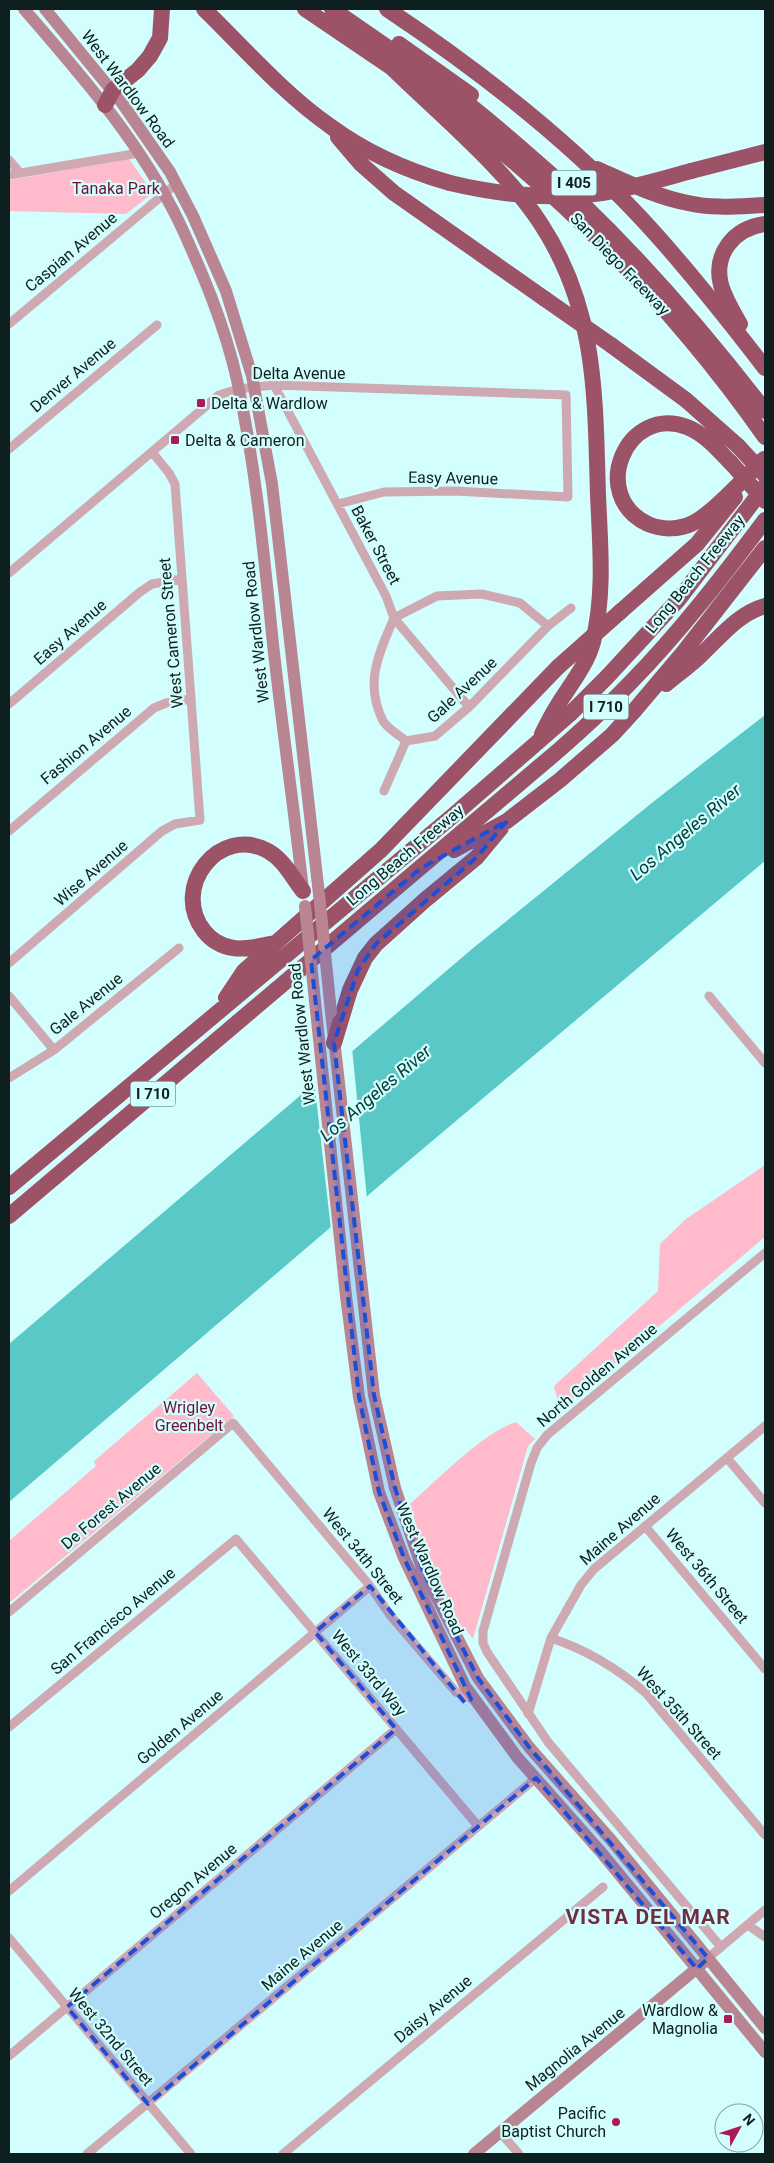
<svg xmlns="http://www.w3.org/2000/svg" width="774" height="2163" font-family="Roboto,sans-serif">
  <rect width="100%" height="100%" fill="#d2fefd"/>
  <!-- green -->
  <path fill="#ffbacb" d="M129,159L153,193L126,214L9,211V180Z
    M765,1165V1237L567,1404L558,1401L554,1386L658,1291L660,1244L686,1219Z
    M197,1373L234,1416L9,1603V1541L96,1466L94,1461Z
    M516,1422L535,1439L528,1446L473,1639L467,1631L464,1632C442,1591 422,1549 410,1504C439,1479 481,1434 516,1422Z"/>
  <!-- water -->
  <path fill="#5ac8c6" d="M765,715V861L393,1174L9,1502V1344L472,949L653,802Z"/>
  <!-- pier -->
  <path fill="#d2fefd" d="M352,1048L367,1199L331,1230L314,1079Z"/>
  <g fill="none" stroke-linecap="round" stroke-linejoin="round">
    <!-- street -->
    <path stroke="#cfa9b2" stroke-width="9" d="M9,160L20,173
      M9,175L139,153
      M9,324L176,184
      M274,385L386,596L394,618L469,707
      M9,449L157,325
      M9,573L219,395L238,389L274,385L566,395L568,497L455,491L384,492L338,504
      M9,704L140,592L152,584L181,579
      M406,741C399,735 387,728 383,721C364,683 379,653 394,618L437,596L482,594L520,603L548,626
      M406,741L435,736L469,707L548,626L571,608
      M384,791L406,741
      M9,831L154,708L166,703L191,699
      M9,963L162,831L175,824L200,820L175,484L169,473L152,452
      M9,996L54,1050
      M709,996L765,1063
      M9,1078L54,1050L179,948
      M727,1458L765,1503
      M645,1526L765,1669
      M9,1612L233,1423L370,1586L390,1615L456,1692L475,1700
      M551,1638C587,1650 617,1668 646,1693L765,1835
      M528,1714L551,1638L581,1585L594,1569L765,1426
      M9,1727L236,1539L478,1826
      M9,1891L370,1586
      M748,1925L765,1937
      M9,1938L191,2154
      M721,1947L548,1742L487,1652L483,1643V1631L531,1463L537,1448L547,1435L765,1253
      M708,1958L765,1910
      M9,2056L396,1729
      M500,2132L519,2154
      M87,2154L536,1778
      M283,2154L603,1887"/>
    <!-- secondary -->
    <path stroke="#ba8592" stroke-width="12" d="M24,9C82,76 141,143 180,224C203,274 225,326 237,380C256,467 264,556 273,644C282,726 294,808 303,890
      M45,9L122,103L170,172L193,216L226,291L252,376L272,484L319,894
      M331,1012L374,1395L395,1488L423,1571L478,1678L529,1747L612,1841L765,2028
      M346,1296L359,1397L379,1492L404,1558L465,1686L517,1757L600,1851L765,2052
      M474,2154L702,1964"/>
    <!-- highway -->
    <path stroke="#9c5267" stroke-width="16" d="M204,9C244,48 283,93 330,126C365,152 408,171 450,183
      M305,9L398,72
      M332,9L406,60
      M387,9C477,69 565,137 639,216C684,264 725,316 765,368
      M399,44L471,95
      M393,58L460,106
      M389,65C439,114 504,167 541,224C597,310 595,396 598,495C600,544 605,593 593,642C586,667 569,686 556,708C551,716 546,726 542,734
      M455,94C478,111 500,130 522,149C614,227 692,316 765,411
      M442,104C566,198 676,310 765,437
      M105,105L113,90L138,70L150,56L160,38L162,9
      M338,137L361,164L394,193L545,299
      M597,169C626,182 656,197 688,203C713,209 740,206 765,205
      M691,171L765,152
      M740,324C733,312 725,299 721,285C713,254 734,228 765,224
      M611,345L686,400L738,446
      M731,463C718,450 705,434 687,427C626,404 588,496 648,524C662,530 679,530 693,523C713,513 746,476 764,459
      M620,612L697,544L735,497
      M666,684C678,674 691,665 702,654C722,635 738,614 765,606
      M454,850L507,821L560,780L612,735L634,711L683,653L765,548
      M275,943C261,946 246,950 233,948C221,946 211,940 204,931C170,888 219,824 268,851C284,860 292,877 303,891
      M226,998L244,971L381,850L558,667
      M334,1043L350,990L365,958L376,944L425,900L477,857L501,828
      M9,1187L455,814L570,714L607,677L679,599L765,486
      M9,1216L559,750C584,728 608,706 631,682C680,632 723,576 765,520"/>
    <!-- secondary-bridge -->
    <path stroke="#ba8592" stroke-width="12" d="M319,894L331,1012
      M305,906L346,1296"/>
    <!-- highway-bridge -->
    <path stroke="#9c5267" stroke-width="16" d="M450,183C500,195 551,200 602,193C632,188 662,179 691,171
      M545,299L611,345
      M738,446L765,475
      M731,463L765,501
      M558,667L620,612"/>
  </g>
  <!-- marked area -->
  <path fill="#1d4ed8" fill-opacity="0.2" stroke="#1d4ed8" stroke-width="4" stroke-dasharray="10 6" stroke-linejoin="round" d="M507,821L477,857L376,944L358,970L334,1043L374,1395L395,1488L423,1571L478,1678L529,1747L708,1958L697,1969L536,1778L148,2104L67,2007L396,1729L315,1632L370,1586L465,1703L471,1699L404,1558L379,1492L359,1397L311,960L421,868Z"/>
  <!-- markers -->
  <g fill="#aa1a56" stroke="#d2fefd" stroke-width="2">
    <rect x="196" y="398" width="10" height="10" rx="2.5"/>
    <rect x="170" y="435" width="10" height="10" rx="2.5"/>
    <rect x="723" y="2014" width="10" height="10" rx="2.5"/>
    <circle cx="616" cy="2122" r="5"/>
  </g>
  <g text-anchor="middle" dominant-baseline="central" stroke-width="4.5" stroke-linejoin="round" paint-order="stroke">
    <!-- shield labels -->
    <g fill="#d2fefd" stroke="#496262" stroke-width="1">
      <rect x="551.5" y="170.5" width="45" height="25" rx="4"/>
      <rect x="583.5" y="694.5" width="45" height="25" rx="4"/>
      <rect x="130.5" y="1081.5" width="45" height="25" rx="4"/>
    </g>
    <g font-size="15" font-weight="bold" fill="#0e1f1f">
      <text x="574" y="183">I 405</text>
      <text x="606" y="707">I 710</text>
      <text x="153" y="1094">I 710</text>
    </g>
    <!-- street labels -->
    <g font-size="16" fill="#0e1f1f" stroke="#d2fefd">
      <text transform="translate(128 89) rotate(53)">West Wardlow Road</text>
      <text transform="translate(71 252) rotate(-40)">Caspian Avenue</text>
      <text transform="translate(620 264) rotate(46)">San Diego Freeway</text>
      <text x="299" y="373">Delta Avenue</text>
      <text transform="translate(73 375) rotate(-40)">Denver Avenue</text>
      <text transform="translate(453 478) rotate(1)">Easy Avenue</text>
      <text transform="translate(376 545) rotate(62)">Baker Street</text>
      <text transform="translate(695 574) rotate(-51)">Long Beach Freeway</text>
      <text transform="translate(70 632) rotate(-41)">Easy Avenue</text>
      <text transform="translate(256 632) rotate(-96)">West Wardlow Road</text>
      <text transform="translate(171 633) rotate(-95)">West Cameron Street</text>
      <text transform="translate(462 690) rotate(-43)">Gale Avenue</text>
      <text transform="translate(86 745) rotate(-40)">Fashion Avenue</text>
      <text transform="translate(405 855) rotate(-40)">Long Beach Freeway</text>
      <text transform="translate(91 873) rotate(-41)">Wise Avenue</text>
      <text transform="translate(86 1004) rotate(-39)">Gale Avenue</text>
      <text transform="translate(302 1034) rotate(-96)">West Wardlow Road</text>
      <text transform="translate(597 1375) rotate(-40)">North Golden Avenue</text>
      <text transform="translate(111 1506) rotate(-40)">De Forest Avenue</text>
      <text transform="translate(620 1529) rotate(-41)">Maine Avenue</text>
      <text transform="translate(363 1556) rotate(51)">West 34th Street</text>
      <text transform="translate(430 1569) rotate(66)">West Wardlow Road</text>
      <text transform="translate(707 1576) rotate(50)">West 36th Street</text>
      <text transform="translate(113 1621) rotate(-40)">San Francisco Avenue</text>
      <text transform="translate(369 1673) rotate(50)">West 33rd Way</text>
      <text transform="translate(679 1713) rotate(48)">West 35th Street</text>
      <text transform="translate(180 1727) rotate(-40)">Golden Avenue</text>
      <text transform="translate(193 1881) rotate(-40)">Oregon Avenue</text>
      <text transform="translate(302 1955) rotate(-40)">Maine Avenue</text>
      <text transform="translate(433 2009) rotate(-40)">Daisy Avenue</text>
      <text transform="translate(111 2037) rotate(50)">West 32nd Street</text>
      <text transform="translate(575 2049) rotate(-39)">Magnolia Avenue</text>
    </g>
    <!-- park labels -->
    <g font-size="16" fill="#6f1037" stroke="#d2fefd">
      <text x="116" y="188">Tanaka Park</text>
      <text x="189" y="1407">Wrigley<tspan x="189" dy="18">Greenbelt</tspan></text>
    </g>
    <!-- poi labels -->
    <g font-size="16" fill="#0e1f1f" stroke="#d2fefd" text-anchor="start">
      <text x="211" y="403">Delta &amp; Wardlow</text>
      <text x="185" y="440">Delta &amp; Cameron</text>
      <text x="718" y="2010" text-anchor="end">Wardlow &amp;<tspan x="718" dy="18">Magnolia</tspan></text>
      <text x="606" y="2113" text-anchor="end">Pacific<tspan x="606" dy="18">Baptist Church</tspan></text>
    </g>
    <!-- water labels -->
    <g font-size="18" font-style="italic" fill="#053b3b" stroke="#d2fefd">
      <text transform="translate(685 832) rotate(-40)">Los Angeles River</text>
      <text transform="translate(375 1093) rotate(-40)">Los Angeles River</text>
    </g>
    <!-- district labels -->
    <g font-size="21" font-weight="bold" letter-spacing="1" fill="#712c42" stroke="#d2fefd">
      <text x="648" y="1917">VISTA DEL MAR</text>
    </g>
  </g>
  <!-- border -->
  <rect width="774" height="2163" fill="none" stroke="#0e1f1f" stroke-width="20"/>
  <!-- north arrow -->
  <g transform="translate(739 2128) rotate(50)"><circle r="24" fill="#d2fefd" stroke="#84a5a4"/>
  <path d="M0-4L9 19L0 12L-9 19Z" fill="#aa1a56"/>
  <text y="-8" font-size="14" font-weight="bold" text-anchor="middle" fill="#0e1f1f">N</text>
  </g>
</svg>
